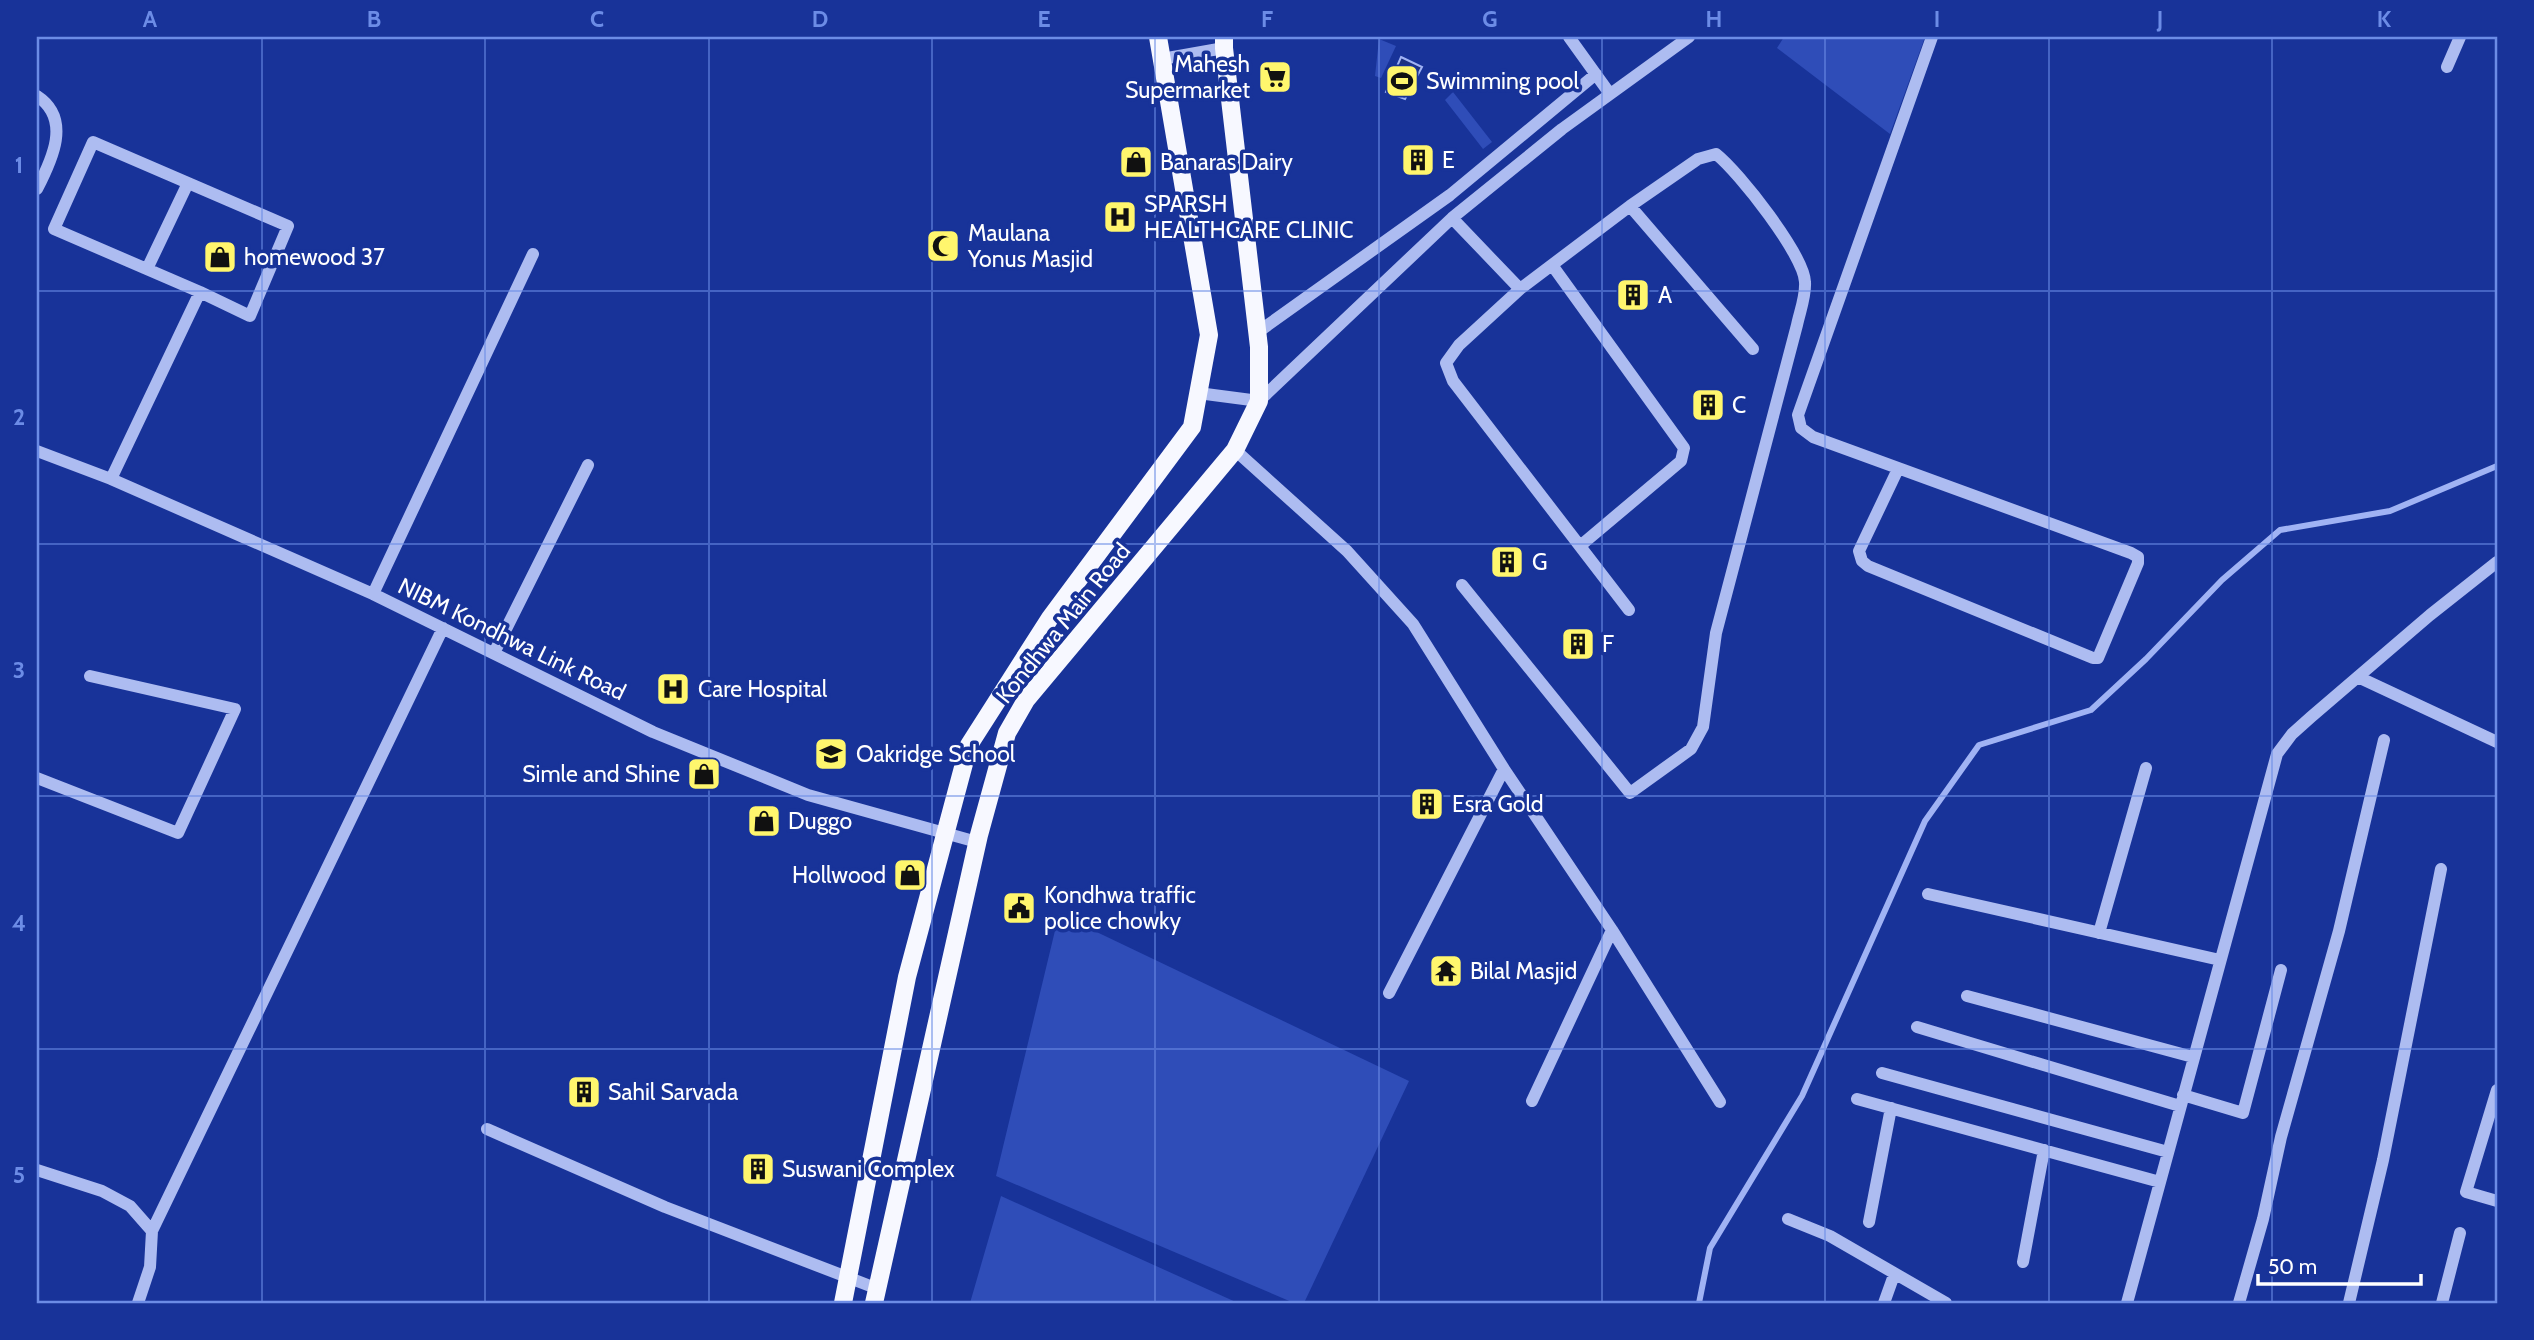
<svg xmlns="http://www.w3.org/2000/svg" width="2534" height="1340" font-family="Cabin,sans-serif">
  <rect width="100%" height="100%" fill="#183399"/>
  <!-- green -->
  <path fill="#2f4db8" d="M1784,37H1925L1890,134L1777,48Z
    M1379,39L1396,46L1381,78L1375,76Z
    M1453,92L1492,142L1483,149L1445,100Z
    M1059,914L1409,1081L1304,1303H1294L996,1176Z
    M1001,1196L1238,1303H970Z"/>
  <!-- water -->
  <path fill="#1e3180" stroke="#a0b3f4" stroke-width="2" d="M1401,57L1422,67L1405,99L1386,92Z"/>
  <g fill="none" stroke-linecap="round" stroke-linejoin="round">
    <!-- stream -->
    <path stroke="#a0b3f4" stroke-width="6" d="M1699,1303L1710,1248L1802,1096L1925,821L1979,745L2091,710L2146,659L2222,580L2280,530L2390,511L2497,466"/>
    <!-- minor -->
    <path stroke="#adbcf1" stroke-width="12" d="M1569,37L1610,94
      M1162,59L1224,48
      M2447,67L2460,37
      M37,96C72,119 52,160 37,189
      M1630,206L1753,349
      M1452,218L1520,289L1459,345L1446,363L1453,381L1629,610
      M1552,265L1684,448L1681,461L1580,546
      M147,269L188,183
      M1258,332L1450,195L1596,74
      M1198,393L1259,401L1452,218L1562,129L1689,37
      M1235,450L1347,551L1413,624L1504,769L1612,930L1720,1102
      M37,451L111,479L373,594L653,732L808,795L977,842
      M1898,469L1859,551L1862,561L1868,566L2093,658H2098L2138,563V557L2131,553L1813,437L1801,428L1798,415L1932,37
      M111,479L200,292L54,229L93,142L288,226L250,316L200,292
      M1462,585L1630,793L1691,749L1703,727L1716,633L1797,325C1800,311 1806,296 1805,282C1804,255 1739,172 1716,154L1698,159L1630,206L1520,289
      M373,594L533,254
      M494,653L588,465
      M2358,677L2497,742
      M37,778L178,833L235,709L90,676
      M1928,894L2220,960
      M2099,933L2146,768
      M1389,993L1504,769
      M1967,996L2193,1057
      M1917,1027L2180,1106
      M1882,1073L2168,1152
      M2497,1090L2466,1192L2497,1201
      M2183,1095L2243,1113L2281,970
      M1857,1099L2160,1182
      M1532,1101L1612,930
      M487,1129L665,1207L878,1289
      M37,1170L102,1191L130,1206L152,1231
      M1788,1219L1830,1236L1946,1303
      M1869,1222L1891,1108
      M2023,1262L2044,1150
      M138,1303L150,1267L152,1231L443,628
      M1884,1303L1894,1275
      M2127,1303L2277,754L2292,734L2311,717L2430,615L2497,562
      M2239,1303L2263,1219L2281,1137L2339,931L2384,740
      M2349,1303L2383,1160L2441,869
      M2442,1303L2460,1233"/>
    <!-- major -->
    <path stroke="#f7f8ff" stroke-width="18" d="M843,1303L907,977L969,745L1050,618L1192,427L1209,335L1158,37
      M874,1303L979,835L1007,733L1026,700L1235,450L1259,401V347L1224,48V37"/>
  </g>
  <!-- grid -->
  <path fill="none" stroke="#6c8ce6" stroke-width="2" stroke-opacity="0.55" d="M262,37V1303M485,37V1303M709,37V1303M932,37V1303M1155,37V1303M1379,37V1303M1602,37V1303M1825,37V1303M2049,37V1303M2272,37V1303M37,291H2497M37,544H2497M37,796H2497M37,1049H2497"/>
  <!-- icons -->
  <defs>
    <symbol id="supermarket-square" viewBox="-11 -11 22 22"><rect x="-9" y="-9" width="18" height="18" rx="4" fill="#fff66d" stroke="#183399"/><path d="M-6-5.5h2.5l.6 2H6L4.5 2H-2.5L-4.4-4H-6ZM-1.5 3.2a1.3 1.3 0 1 0 .1 0ZM3 3.2a1.3 1.3 0 1 0 .1 0Z" fill="#111"/></symbol>
    <symbol id="stadium-square" viewBox="-11 -11 22 22"><rect x="-9" y="-9" width="18" height="18" rx="4" fill="#fff66d" stroke="#183399"/><path d="M0-5a6.5 5 0 1 0 0 10a6.5 5 0 1 0 0-10ZM-3.5-1.8h7v3.6h-7Z" fill="#111"/></symbol>
    <symbol id="building-square" viewBox="-11 -11 22 22"><rect x="-9" y="-9" width="18" height="18" rx="4" fill="#fff66d" stroke="#183399"/><path d="M-4-6H4V6H1V3H-1V6H-4ZM-2.5-4.3h1.7v1.8h-1.7ZM.8-4.3h1.7v1.8H.8ZM-2.5-1h1.7V.8h-1.7ZM.8-1h1.7V.8H.8Z" fill="#111"/></symbol>
    <symbol id="shop-square" viewBox="-11 -11 22 22"><rect x="-9" y="-9" width="18" height="18" rx="4" fill="#fff66d" stroke="#183399"/><path d="M-5-2.5h2.3a2.7 3.5 0 0 1 5.4 0H5L5.5 6h-11ZM-1.5-2.5h3a1.5 2.3 0 0 0-3 0Z" fill="#111"/></symbol>
    <symbol id="hospital-square" viewBox="-11 -11 22 22"><rect x="-9" y="-9" width="18" height="18" rx="4" fill="#fff66d" stroke="#183399"/><path d="M-5-5h3v3.5h4V-5h3V5h-3V1.5h-4V5h-3Z" fill="#111"/></symbol>
    <symbol id="mosque-square" viewBox="-11 -11 22 22"><rect x="-9" y="-9" width="18" height="18" rx="4" fill="#fff66d" stroke="#183399"/><path d="M3.5-4.9A6 6 0 1 0 3.5 4.9A5 5 0 1 1 3.5-4.9Z" fill="#111"/></symbol>
    <symbol id="school-square" viewBox="-11 -11 22 22"><rect x="-9" y="-9" width="18" height="18" rx="4" fill="#fff66d" stroke="#183399"/><path d="M0-5L7-2L0 1L-7-2ZM-4 1L0 2.5L4 1V4Q0 6-4 4Z" fill="#111"/></symbol>
    <symbol id="civic-square" viewBox="-11 -11 22 22"><rect x="-9" y="-9" width="18" height="18" rx="4" fill="#fff66d" stroke="#183399"/><path d="M-.6-6.5H3V-4.5H.6V-3L4-1V1h2V6H-6V1h2V-1L-.6-3ZM-1.2 2.5V6h2.4V2.5Z" fill="#111"/></symbol>
    <symbol id="temple-square" viewBox="-11 -11 22 22"><rect x="-9" y="-9" width="18" height="18" rx="4" fill="#fff66d" stroke="#183399"/><path d="M0-6L5-2H3V0L6.5 2.5H4V6H1.5V3h-3V6H-4V2.5H-6.5L-3 0V-2H-5Z" fill="#111"/></symbol>
  </defs>
  <g fill-rule="evenodd">
    <use href="#supermarket-square" x="1256" y="58" width="38" height="38"/>
    <use href="#stadium-square" x="1383" y="62" width="38" height="38"/>
    <use href="#building-square" x="1399" y="141" width="38" height="38"/>
    <use href="#shop-square" x="1117" y="143" width="38" height="38"/>
    <use href="#hospital-square" x="1101" y="198" width="38" height="38"/>
    <use href="#mosque-square" x="924" y="227" width="38" height="38"/>
    <use href="#shop-square" x="201" y="238" width="38" height="38"/>
    <use href="#building-square" x="1614" y="276" width="38" height="38"/>
    <use href="#building-square" x="1689" y="386" width="38" height="38"/>
    <use href="#building-square" x="1488" y="543" width="38" height="38"/>
    <use href="#building-square" x="1559" y="625" width="38" height="38"/>
    <use href="#hospital-square" x="654" y="670" width="38" height="38"/>
    <use href="#school-square" x="812" y="735" width="38" height="38"/>
    <use href="#shop-square" x="685" y="755" width="38" height="38"/>
    <use href="#building-square" x="1408" y="785" width="38" height="38"/>
    <use href="#shop-square" x="745" y="802" width="38" height="38"/>
    <use href="#shop-square" x="891" y="856" width="38" height="38"/>
    <use href="#civic-square" x="1000" y="889" width="38" height="38"/>
    <use href="#temple-square" x="1427" y="952" width="38" height="38"/>
    <use href="#building-square" x="565" y="1073" width="38" height="38"/>
    <use href="#building-square" x="739" y="1150" width="38" height="38"/>
  </g>
  <g text-anchor="middle" dominant-baseline="central" stroke-width="7" stroke-linejoin="round" paint-order="stroke">
    <!-- poi labels -->
    <g font-size="23" fill="#fff" stroke="#183399" text-anchor="start">
      <text x="1250" y="64" text-anchor="end">Mahesh<tspan x="1250" dy="26">Supermarket</tspan></text>
      <text x="1426" y="81">Swimming pool</text>
      <text x="1442" y="160">E</text>
      <text x="1160" y="162">Banaras Dairy</text>
      <text x="1144" y="204">SPARSH<tspan x="1144" dy="26">HEALTHCARE CLINIC</tspan></text>
      <text x="968" y="233">Maulana<tspan x="968" dy="26">Yonus Masjid</tspan></text>
      <text x="244" y="257">homewood 37</text>
      <text x="1658" y="295">A</text>
      <text x="1732" y="405">C</text>
      <text x="1532" y="562">G</text>
      <text x="1602" y="644">F</text>
      <text x="698" y="689">Care Hospital</text>
      <text x="856" y="754">Oakridge School</text>
      <text x="680" y="774" text-anchor="end">Simle and Shine</text>
      <text x="1452" y="804">Esra Gold</text>
      <text x="788" y="821">Duggo</text>
      <text x="886" y="875" text-anchor="end">Hollwood</text>
      <text x="1044" y="895">Kondhwa traffic<tspan x="1044" dy="26">police chowky</tspan></text>
      <text x="1470" y="971">Bilal Masjid</text>
      <text x="608" y="1092">Sahil Sarvada</text>
      <text x="782" y="1169">Suswani Complex</text>
    </g>
    <!-- street labels -->
    <g font-size="23" fill="#fff" stroke="#183399">
      <text transform="translate(1063 623) rotate(-51)">Kondhwa Main Road</text>
      <text transform="translate(512 639) rotate(26)">NIBM Kondhwa Link Road</text>
    </g>
  </g>
  <!-- border -->
  <rect width="2534" height="1340" fill="none" stroke="#183399" stroke-width="77"/>
  <!-- scale -->
  <path d="M2258 1274v10h163v-10" fill="none" stroke="#ffffff" stroke-width="3.5"/>
  <text x="2268" y="1274" font-size="21" fill="#ffffff" stroke="#183399" stroke-width="5" paint-order="stroke">50 m</text>
  <rect x="38" y="38" width="2458" height="1264" fill="none" stroke="#6c8ce6" stroke-width="2.5"/>
  <g font-size="23" text-anchor="middle" font-weight="bold" fill="#6c8ce6">
    <text x="150" y="27">A</text>
    <text x="374" y="27">B</text>
    <text x="597" y="27">C</text>
    <text x="820" y="27">D</text>
    <text x="1044" y="27">E</text>
    <text x="1267" y="27">F</text>
    <text x="1490" y="27">G</text>
    <text x="1714" y="27">H</text>
    <text x="1937" y="27">I</text>
    <text x="2160" y="27">J</text>
    <text x="2384" y="27">K</text>
    <text x="19" y="173">1</text>
    <text x="19" y="425">2</text>
    <text x="19" y="678">3</text>
    <text x="19" y="931">4</text>
    <text x="19" y="1183">5</text>
  </g>
</svg>
